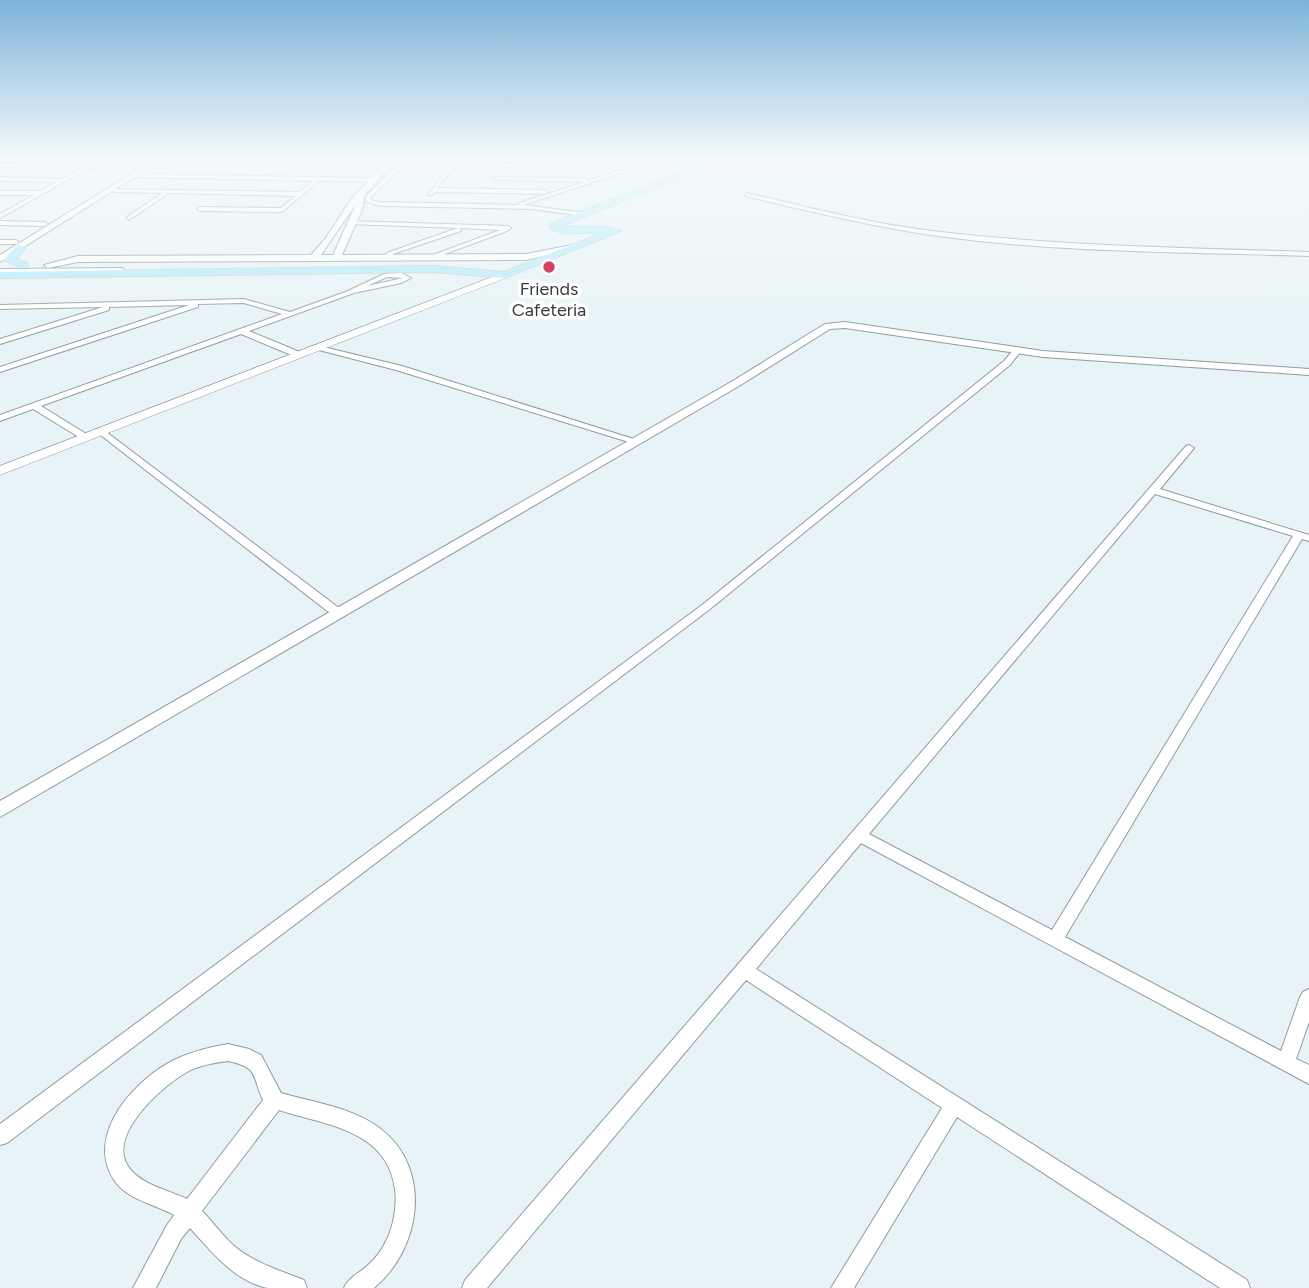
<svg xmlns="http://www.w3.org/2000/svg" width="1309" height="1288" font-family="Figtree,sans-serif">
  <rect width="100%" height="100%" fill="#e7f3f7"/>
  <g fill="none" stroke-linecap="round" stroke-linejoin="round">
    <defs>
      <path id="minor" d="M406,158H411L371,197V200L381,202L519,205V203L585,182L494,180L492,177L585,178L587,181L623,169L455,166L437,188L545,190L548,192L545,194L435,192L432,195H428L456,158L461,159L458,162L633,166L657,158H666L524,205L586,213L584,216L532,209L381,206L366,202V196Z
        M1115,158H1122L1104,169L1099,168Z
        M211,160L275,161L278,163L275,165L209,163Z
        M297,162L388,163L391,165L388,167L295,165Z
        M0,163L146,166L149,168L146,170L89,168L0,218V214L34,195H0V191H40L56,182L0,181V177L62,179L82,168L0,167Z
        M134,174L374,178L377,180L374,182L319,181L282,212L200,211L197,209L200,207L281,208L295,196L169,193L129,220L127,217L162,193L113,192L111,189L299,192L313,181L132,177Z
        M747,193C811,208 875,225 941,232C1063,246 1186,248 1309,252V256C1186,252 1060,253 938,236C873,227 809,211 745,196Z
        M0,221L45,222L48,224L45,226L0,225Z
        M350,221L508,226L511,228L507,231L434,258H430V256L500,230L460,228L461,231L393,254L394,258L391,260L385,255L389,252L458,228L348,224Z
        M0,240H16L19,242L16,244H0Z
        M402,273L411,278L401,283L354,293L249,331L302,353V357H296L241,334L41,406L88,435V439H82L33,409L0,421V415L282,314L244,303L198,304V307L0,372V367L189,305L109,307V310L0,344V339L103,307L0,309V305L244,299L290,312L348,291L384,274ZM387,277L403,278L367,286Z
        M315,345L402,366L640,441L635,444L632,443L396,370L315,349Z
        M1014,349L1021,351L1010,365L710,609L7,1143L0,1145V1124L702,605L1004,361Z
        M101,428L343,611L345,614L343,617H335L98,433V429Z
        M1189,445L1194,448L1160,489L1309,535V541L1302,539L1065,937L1281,1051L1300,997L1303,992L1309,989V1022L1296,1059L1309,1065V1084L861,843L756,969L1247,1280L1250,1288H1220L957,1117L854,1288H831L942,1108L746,980L487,1288H462L465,1280L1186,446ZM1155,494L1293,536L1052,930L869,834Z
        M228,1044L249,1049L261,1055L281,1093C315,1103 352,1107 381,1129C433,1170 421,1249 374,1288H344C349,1277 358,1274 367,1266C375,1259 382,1250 386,1241C394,1226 397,1205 395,1189C387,1129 324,1125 279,1110L202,1211C213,1222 222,1235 233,1245C254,1263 279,1270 304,1280L307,1288C294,1288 280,1288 268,1288C235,1282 211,1251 190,1228L181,1239L156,1288H133L167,1225L174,1215C155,1204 127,1200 114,1180C84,1134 136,1078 176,1059C194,1051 210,1047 228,1044ZM228,1061C260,1068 251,1075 263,1100L187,1199C168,1190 143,1185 130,1169C104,1137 162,1086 187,1072C200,1065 214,1063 228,1061Z"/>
      <path id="tertiary" d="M157,158H165L0,262V255Z
        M390,158H397L365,195L362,210L342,255L526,254L577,244L581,247L526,260L78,262L48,268L44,265L78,256L311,255L325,239L352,198ZM356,204L333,255H321Z
        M123,268L124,270L120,273L0,275V269Z
        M845,322L1043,351L1309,369V375L1043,357L845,328L830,329L739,386L0,817V801L731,382L825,324Z"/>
      <path id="secondary" d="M505,272L510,275L508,277L0,475V466Z"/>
      <path id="primary" d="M717,158H729L561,226L608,227L621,231L505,278L434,272L0,278V272L434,266L504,272L602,233H562L550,228V224Z
        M972,158H1012L1112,166L1309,167V173L1112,172Z
        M17,245L26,247L16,259L28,263V267H20L4,260Z"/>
    </defs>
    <!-- minor casing -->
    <use href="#minor" stroke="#909b9f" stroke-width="2"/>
    <!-- tertiary casing -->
    <use href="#tertiary" stroke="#909b9f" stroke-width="2"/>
    <!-- secondary casing -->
    <use href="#secondary" stroke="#909b9f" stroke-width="1"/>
    <!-- primary casing -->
    <use href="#primary" stroke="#cfd0d0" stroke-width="2"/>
    <!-- minor -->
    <use href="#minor" fill="#fff" fill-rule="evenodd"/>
    <!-- tertiary -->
    <use href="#tertiary" fill="#fff" fill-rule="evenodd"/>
    <!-- secondary -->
    <use href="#secondary" fill="#fff" fill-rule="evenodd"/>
    <!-- primary -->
    <use href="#primary" fill="#b2ebfd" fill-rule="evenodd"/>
  </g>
  <!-- sky -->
  <linearGradient id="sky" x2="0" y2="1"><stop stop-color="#7eb3d9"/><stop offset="0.47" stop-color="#f4fafb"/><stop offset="1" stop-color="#f4fafb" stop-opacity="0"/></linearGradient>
  <rect width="1309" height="339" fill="url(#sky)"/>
  <!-- markers -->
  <circle fill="#d24366" stroke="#fff" stroke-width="2.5" cx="549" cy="267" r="7"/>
  <g text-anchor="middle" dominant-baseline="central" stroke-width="7" stroke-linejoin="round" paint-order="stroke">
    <!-- far-poi labels -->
    <g font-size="18" fill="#373c3d" stroke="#fff">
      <text x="549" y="289">Friends<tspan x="549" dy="21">Cafeteria</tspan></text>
    </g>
  </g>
</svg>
